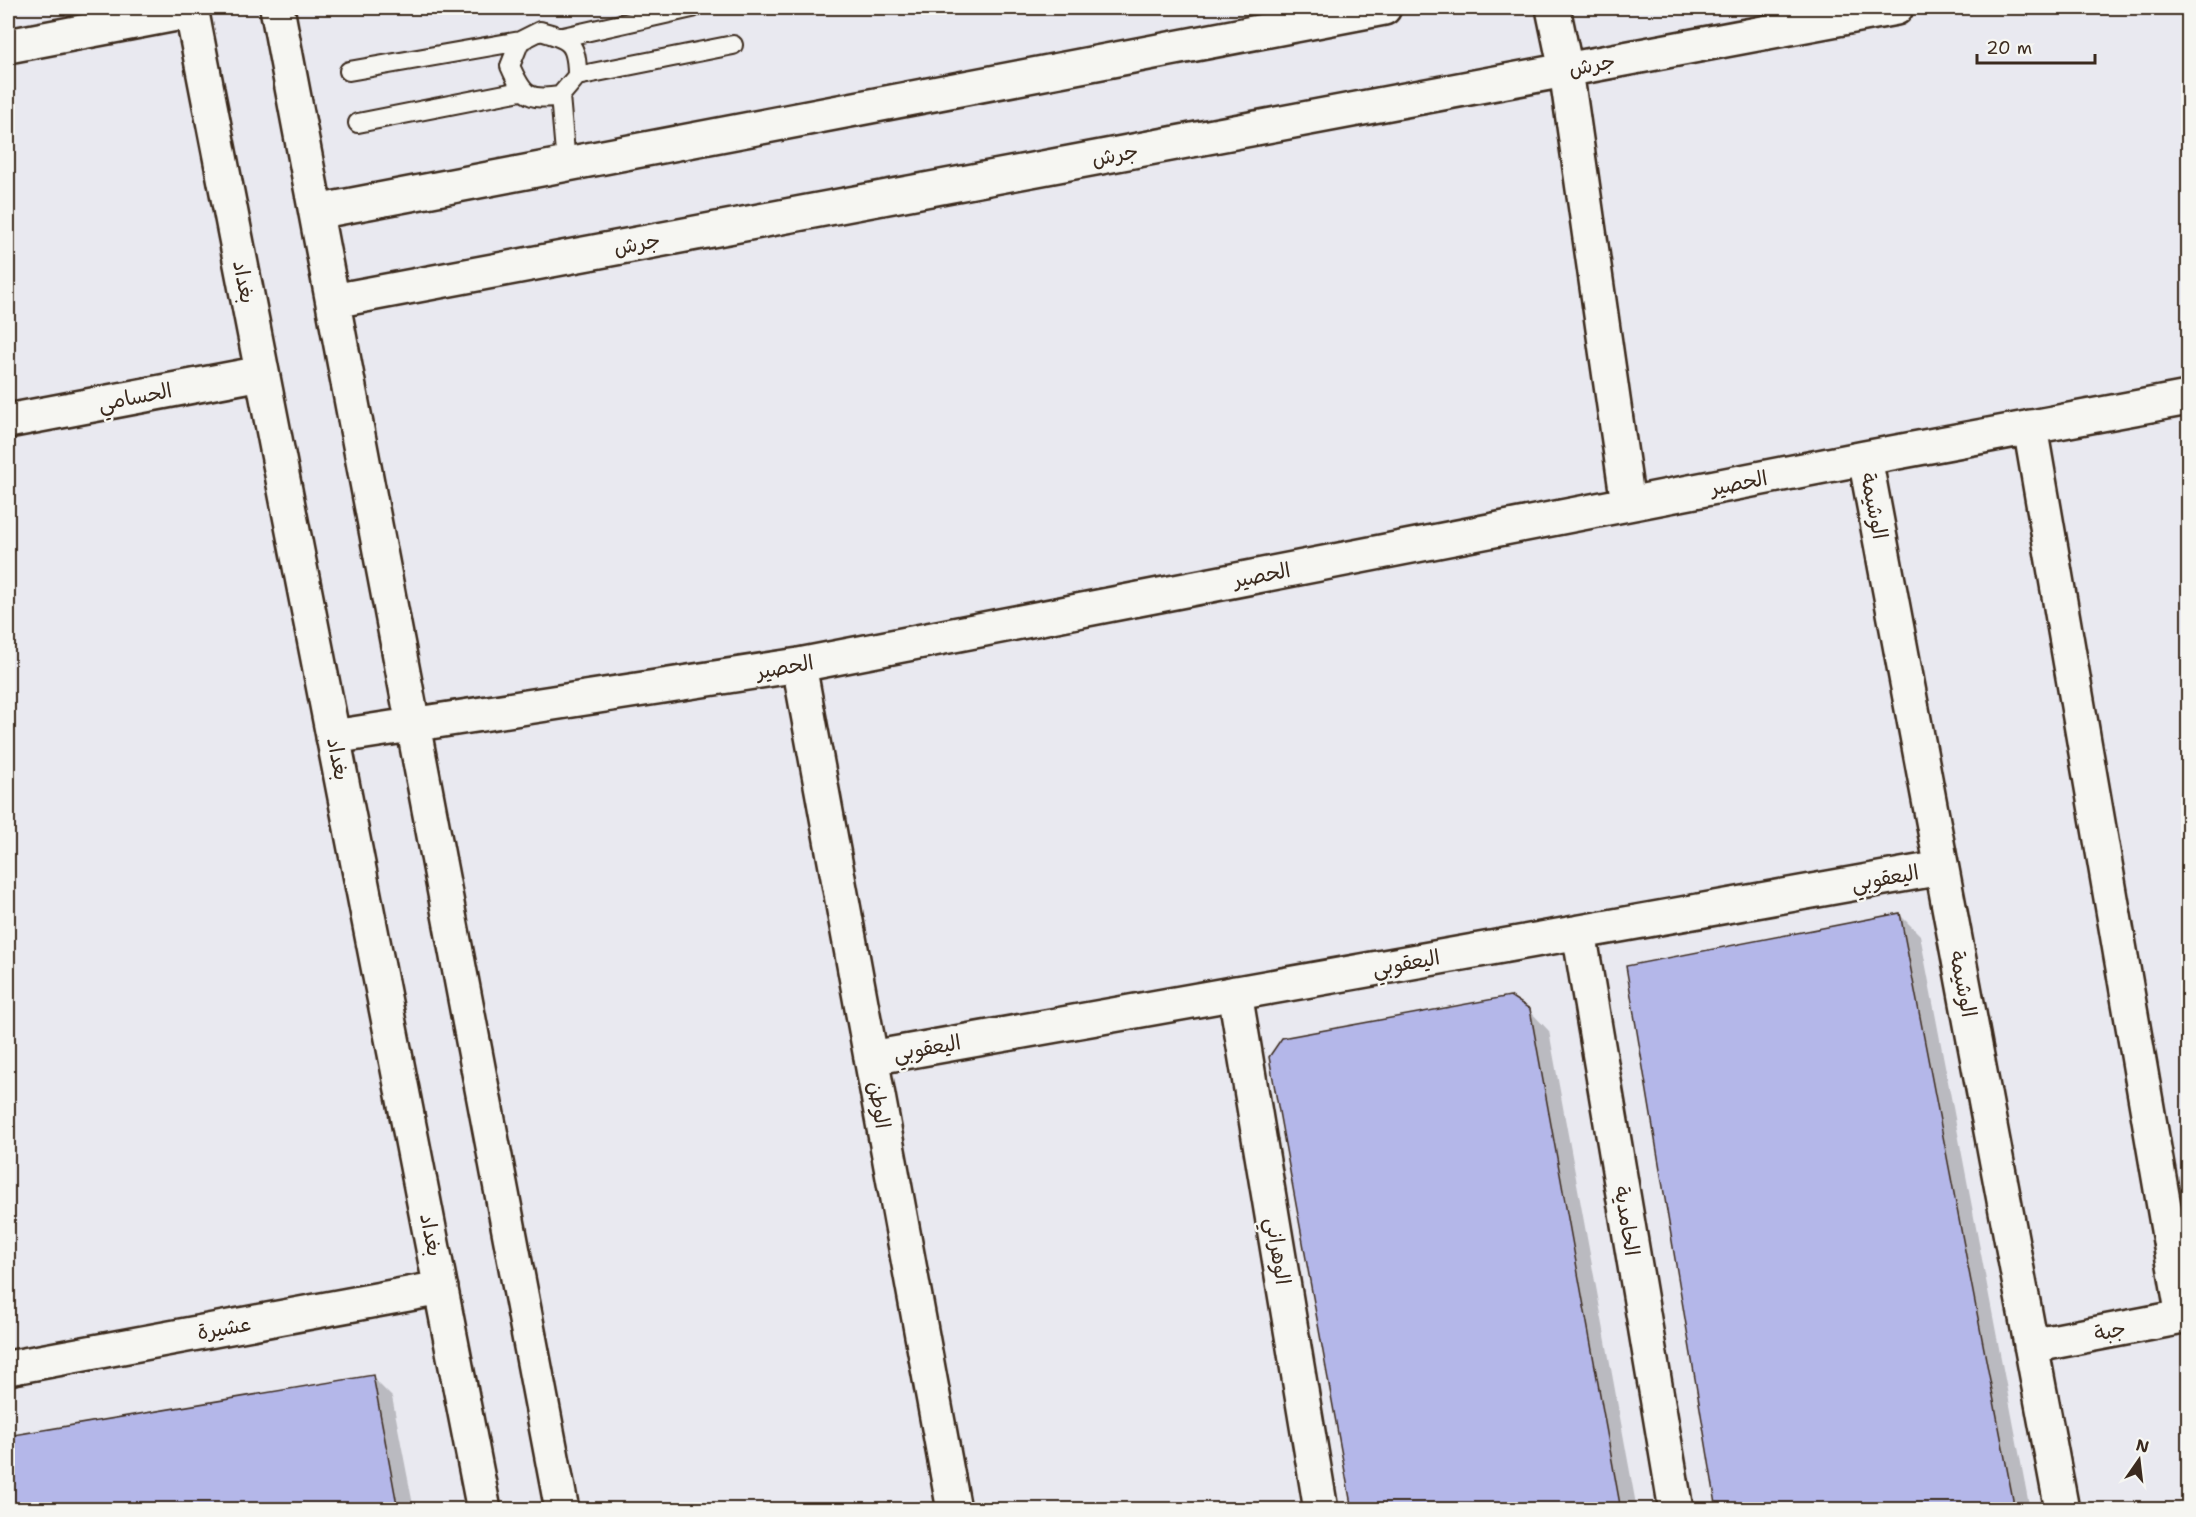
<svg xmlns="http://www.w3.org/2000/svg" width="2196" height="1517" font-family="'Shantell Sans','Playpen Sans Arabic',sans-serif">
  <rect width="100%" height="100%" fill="#e9e9f0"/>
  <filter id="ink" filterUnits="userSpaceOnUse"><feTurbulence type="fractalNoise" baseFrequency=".0167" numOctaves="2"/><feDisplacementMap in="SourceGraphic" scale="12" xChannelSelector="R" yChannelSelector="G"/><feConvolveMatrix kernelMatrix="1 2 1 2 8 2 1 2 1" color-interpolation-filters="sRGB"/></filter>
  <g filter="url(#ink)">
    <!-- shadow -->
    <path fill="#0003" d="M1900,915L1920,935L2030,1510H1719Z
      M1529,1010L1549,1031L1637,1510H1354Z
      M372,1377L392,1397L414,1510H8V1437Z"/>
    <!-- building -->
    <path fill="#b4b7e9" stroke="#3b2a1e" stroke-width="1.5" d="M1900,913L2015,1510H1717L1626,966Z
      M1510,996L1530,1009L1621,1510H1352L1269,1057L1282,1038Z
      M373,1375L398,1510H8V1436Z"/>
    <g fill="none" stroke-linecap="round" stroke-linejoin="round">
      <defs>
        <path id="service" d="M563,37L692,8
          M349,71L520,41
          M577,76L733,45
          M560,96C527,101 523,95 510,66L520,41L540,31C571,39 577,44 577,76L560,96L566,164
          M358,123L521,91"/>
        <path id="minor" d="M191,8L484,1510
          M277,8L562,1510
          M1553,8L1566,70L1628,504
          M8,46L192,11
          M316,212L1384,8
          M333,301L1896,8
          M8,421L262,373
          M2030,427L2183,1317
          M1865,458L2062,1510
          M799,665L954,1510
          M333,737L799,665L1865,458L2188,398
          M1579,932L1676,1510
          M1235,993L1321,1510
          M871,1058L1941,868
          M2031,1346L2188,1316
          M8,1368L441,1288"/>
      </defs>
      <!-- service casing -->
      <use href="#service" stroke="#3b2a1e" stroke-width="22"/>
      <!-- minor casing -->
      <use href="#minor" stroke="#3b2a1e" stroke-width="38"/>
      <!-- service -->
      <use href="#service" stroke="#f6f6f2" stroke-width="18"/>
      <!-- minor -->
      <use href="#minor" stroke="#f6f6f2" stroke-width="33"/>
    </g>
  </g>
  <g text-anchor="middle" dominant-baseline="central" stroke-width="5" stroke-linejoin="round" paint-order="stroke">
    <!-- street labels -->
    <g font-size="21" fill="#3b2a1e" stroke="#f6f6f2">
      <text transform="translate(1592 65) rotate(-11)">جرش</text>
      <text transform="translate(1115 155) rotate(-11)">جرش</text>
      <text transform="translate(637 244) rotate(-11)">جرش</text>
      <text transform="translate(244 282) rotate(79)">بغداد</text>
      <text transform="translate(135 397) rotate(-11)">الحسامي</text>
      <text transform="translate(1739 483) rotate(-11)">الحصير</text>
      <text transform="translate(1874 506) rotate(79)">الوشيمة</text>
      <text transform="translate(1262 575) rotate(-11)">الحصير</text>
      <text transform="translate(785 667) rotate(-10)">الحصير</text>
      <text transform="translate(338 759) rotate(79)">بغداد</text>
      <text transform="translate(1885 878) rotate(-10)">اليعقوبي</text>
      <text transform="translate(1406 963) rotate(-10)">اليعقوبي</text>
      <text transform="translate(1963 984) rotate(79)">الوشيمة</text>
      <text transform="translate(927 1048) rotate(-10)">اليعقوبي</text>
      <text transform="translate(879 1105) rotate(80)">الوطن</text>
      <text transform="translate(1627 1221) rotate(81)">الحامدية</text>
      <text transform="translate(431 1235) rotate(79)">بغداد</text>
      <text transform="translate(1278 1251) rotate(81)">الوهراني</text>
      <text transform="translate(224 1328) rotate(-10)">عشيرة</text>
      <text transform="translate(2110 1331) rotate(-11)">جبة</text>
    </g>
  </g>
  <!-- margin -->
  <rect width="2196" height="1517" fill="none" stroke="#f6f6f2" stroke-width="30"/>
  <rect x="15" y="15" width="2166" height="1487" fill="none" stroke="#3b2a1e" stroke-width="2" filter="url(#ink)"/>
  <!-- north arrow -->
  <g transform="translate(2139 1460) rotate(14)" stroke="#f6f6f2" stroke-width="4.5" paint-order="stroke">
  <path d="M0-4.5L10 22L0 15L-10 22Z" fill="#3b2a1e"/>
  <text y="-9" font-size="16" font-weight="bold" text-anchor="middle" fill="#3b2a1e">N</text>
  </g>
  <!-- scale -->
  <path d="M1977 54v9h118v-9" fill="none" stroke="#3b2a1e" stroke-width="3"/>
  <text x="1986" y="54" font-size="18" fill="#3b2a1e" stroke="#f6f6f2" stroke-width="4.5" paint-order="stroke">20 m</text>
</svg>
